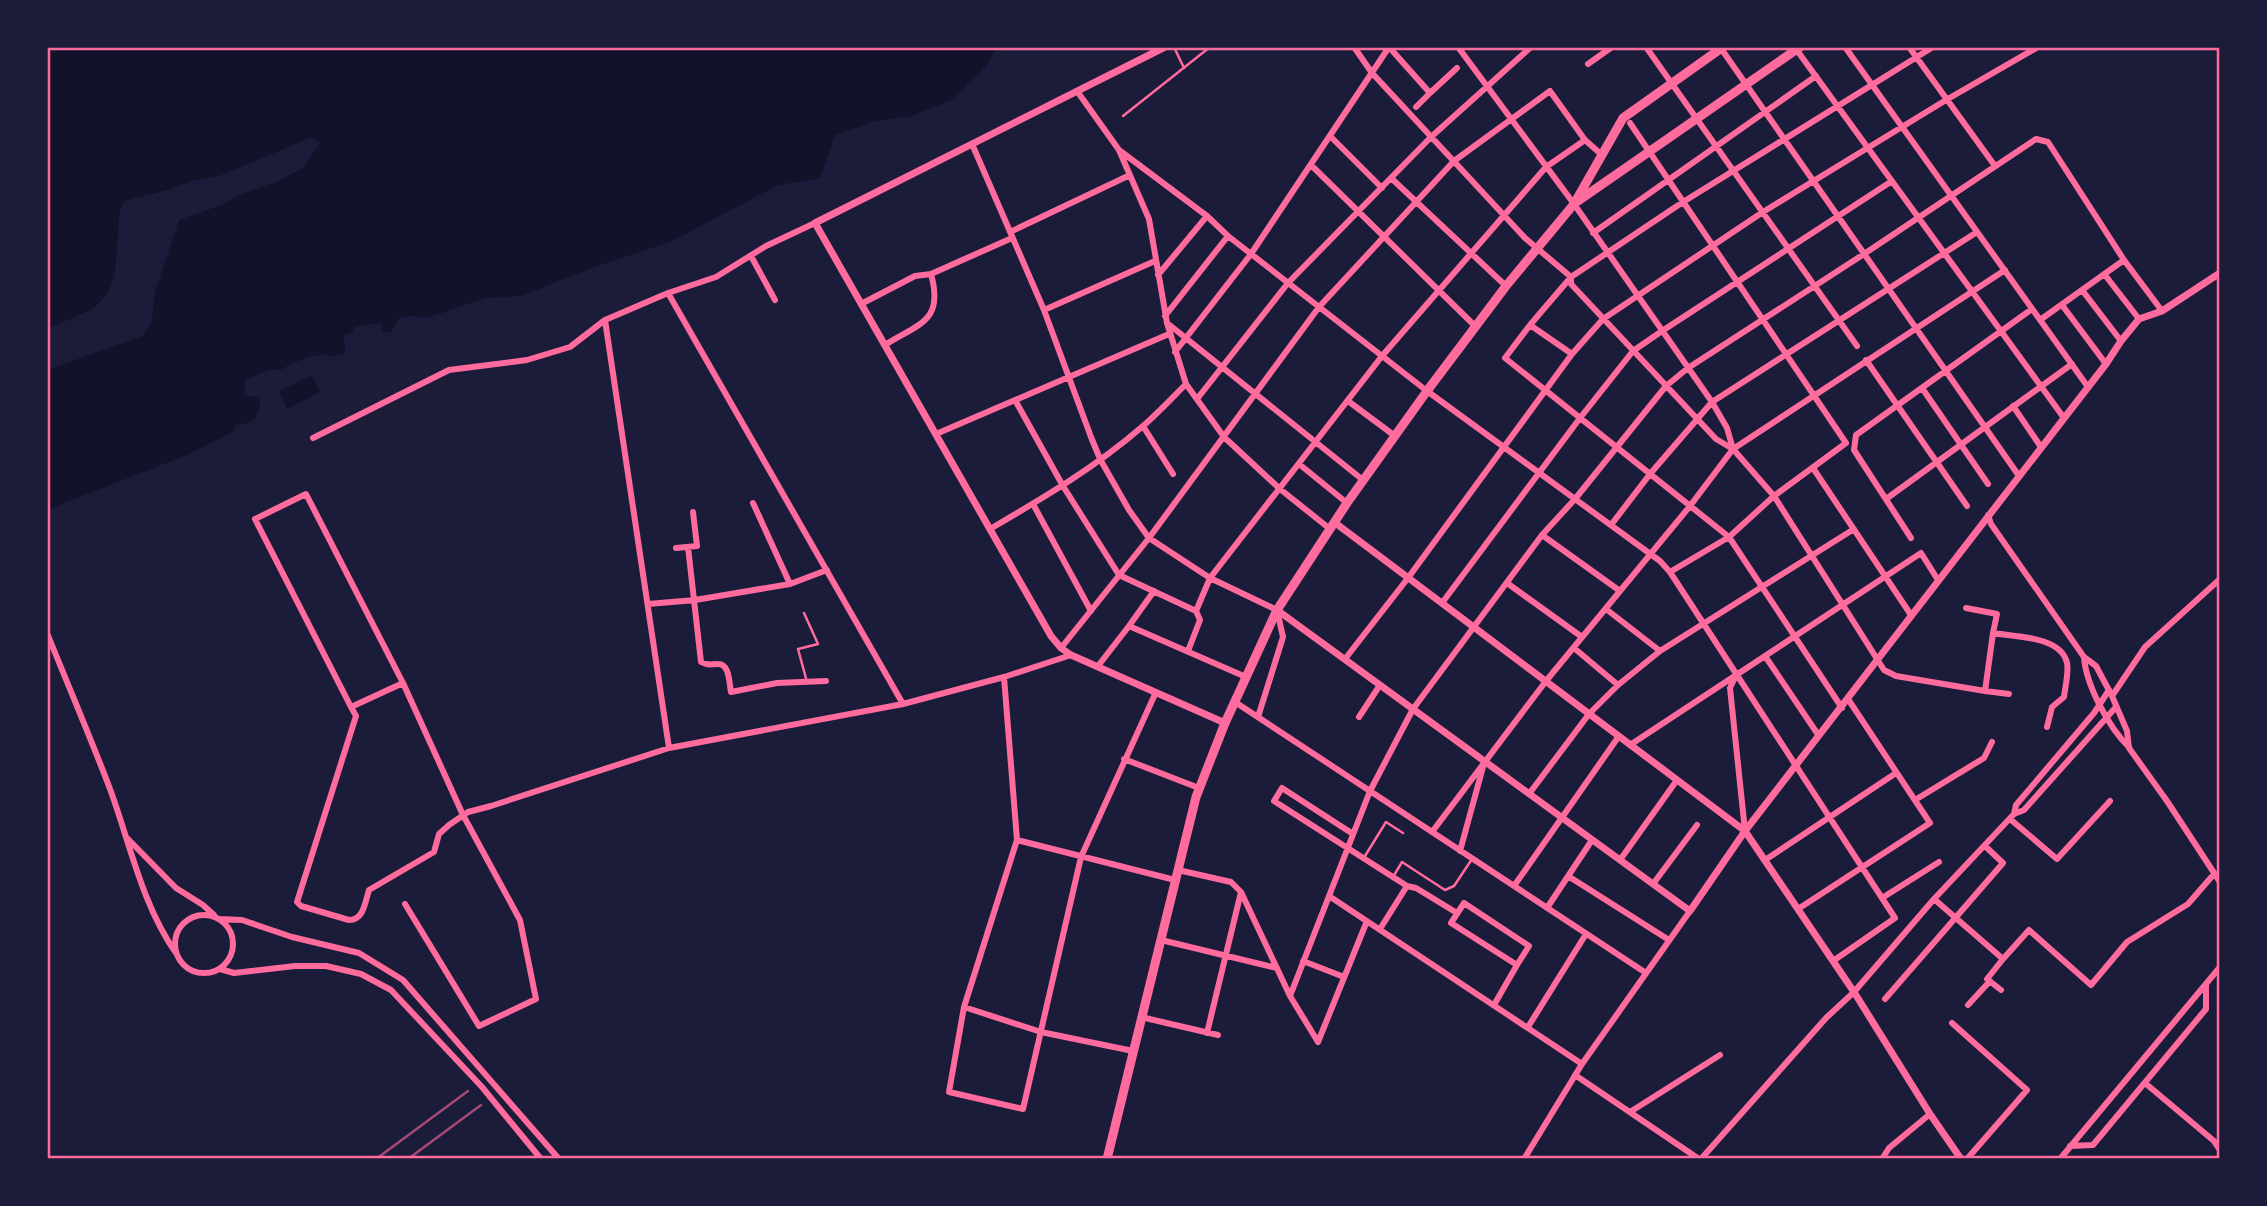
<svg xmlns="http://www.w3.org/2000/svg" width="2267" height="1206" font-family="Cabin,sans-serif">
  <rect width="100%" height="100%" fill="#1b1b3a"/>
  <!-- water -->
  <path fill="#12122b" d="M47,47H998L981,72L951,100L912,116L875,121L835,135L820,178L778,185L672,241L594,267L521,296L485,298L430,317L408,316L400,317L391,332L382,333L381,323L355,327L351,333L344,335L345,354L331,357L324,354L312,356L292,363L283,369L270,370L245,379L244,393L247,396L261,397C257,417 258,422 236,425L233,432L187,455L51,508L47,499V370L143,336L152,321L155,292L179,220L222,205L243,193L276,182L303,168L320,142L310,138L219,176L192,181L167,190L125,201L120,209C118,244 123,287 92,310C80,320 62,324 47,329Z
    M312,375L320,392L287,409L279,391Z"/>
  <!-- pier -->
  <path fill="#1b1b3a" d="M310,138L320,142L303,168L276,182L243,193L222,205L175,220L177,217L221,202L242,190L274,179L301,165L315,144L310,142L280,153L220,180L193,184L168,193L127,204L124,210L119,274L112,294L96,312L86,318L47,333V329L93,309L109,292L115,273L120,209L125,201L167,190L192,181L220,176Z"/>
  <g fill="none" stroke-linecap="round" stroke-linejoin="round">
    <!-- service -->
    <path stroke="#ff6b9d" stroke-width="2.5" d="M1174,47L1184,68
      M1123,116L1210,47
      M804,613L818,644L798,649L807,682
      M1365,856L1386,822L1403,833
      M1393,877L1402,862L1445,890L1454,886L1472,859"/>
    <!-- minor -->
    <path stroke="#ff6b9d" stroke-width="6" d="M1354,47L1372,73L1525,238L1571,277V284L1716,439L1733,449L1774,496L1884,670L1896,676L1985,691L1993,633C2016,637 2061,636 2067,663C2069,673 2065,687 2064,697L2052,707L2047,727
      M1389,47L1430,93L1457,68
      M1458,47L1574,204L1712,402L1727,428L1733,449
      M1646,47L1857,346
      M1720,47L2019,476
      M1845,47L2088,387
      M1909,47L1995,166
      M1796,49L2064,418
      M1588,64L1612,47
      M1077,91L1119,150L1149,219L1167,323L1186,384L1224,437L1280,489L1330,529
      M1416,107L1430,93
      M1630,123L1846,443L1774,496L1729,537L1670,572
      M1330,136L1382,188
      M972,144L1044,310L1091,437L1100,459L1129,510L1149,538L1210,578L1277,610L1283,637L1258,717
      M1119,150L1207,216L1228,236L1427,391L1660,561L1670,572L1895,918L1833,961
      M1311,165L1475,326
      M1391,178L1506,286
      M1010,232L1130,175
      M1593,233L1816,76
      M751,256L775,300
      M1158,275L1207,216
      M2105,275L2139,319
      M2082,290L2121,341
      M668,293L903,704
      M861,304L915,276L931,274L1012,238
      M2062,305L2106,364
      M1044,310L1155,261
      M1165,316L1228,236
      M605,320L669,748
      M2040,320L2124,260
      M1167,323L1363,480
      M1530,325L1572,354
      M885,345C920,323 944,321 931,274
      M1175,352L1251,254L1389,47
      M1866,360L1967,506
      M1922,388L1988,484
      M1197,399L1288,283L1431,137L1531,47
      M1015,400L1063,486L1119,575L1196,611
      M1348,401L1395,436
      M2013,406L2041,447
      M1143,426L1173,474
      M936,434L1169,334
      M313,438L449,370L527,360L570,347L605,320L668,293L716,277L766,246L815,223
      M1299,464L1347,503
      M1813,468L1911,615
      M1886,499L2072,364
      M753,503L790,584
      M1033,504L1091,611
      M1988,515L1991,524L2084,657L2096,666L2112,696L2127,731L2129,748L2167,801L2220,882
      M1611,525L1650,474L1712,402L1977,232
      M990,529C1043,498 1096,467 1143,426C1158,413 1172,398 1186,384
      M1542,535L1620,591
      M1911,538L1854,450L1856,435L2032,309
      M688,547L701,662C708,666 710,664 718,664C730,664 729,683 731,692L777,683L826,681
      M676,548L697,546L693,512
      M1507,583L1582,637
      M1442,603L1580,418L1633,351L1662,331L1892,181
      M648,604L695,600L790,584L827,570
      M1966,608L1997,614L1993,633
      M1606,609L1660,651
      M1129,626L1154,591
      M47,633C68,685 90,736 110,789C130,843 142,905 176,953
      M1061,648L1149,538L1319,307L1454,161L1550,91L1585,140L1602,155
      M1574,648L1618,685
      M1188,651L1200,620L1196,611L1210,578L1382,356L1546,167L1585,140
      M1765,656L1819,736
      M2084,657C2086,685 2109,728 2129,747
      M1345,659L1408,578L1572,354L1603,319L1763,212L1946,100L2038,47
      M1098,666L1129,626L1246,677
      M1004,677L1017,840L964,1007L1041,1032L1133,1051
      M1735,677L1730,688L1745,831
      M403,683L351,707L255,519L306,494L403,683L463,815L520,920L536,999L479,1026L405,904
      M1985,691L2009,694
      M2112,696L2145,647L2220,579
      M1235,702L1646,973
      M351,707L356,716L297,902L301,906L349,920C364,920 365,902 369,890L434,852L439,834L449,825L468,812L491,806L669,748L903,704L1004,677L1071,655
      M1842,708L1729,537L1505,358L1530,325L1571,277L1683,202L1933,47
      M1359,717L1380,685
      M1630,745L1921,553L1938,580
      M1124,759L1199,788
      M1529,794L1589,714L1618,685L1660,651L1854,529
      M1915,800L1984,758L1992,742
      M2014,814L2016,805L2094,713L2109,690
      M2010,819L2057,859L2110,801
      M1432,832L1546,681L1690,506L1733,449L2005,270
      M1353,834L1282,788L1274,801L1407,886L1380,929
      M128,839L176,888L203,905L214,915
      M1017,840L1175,880
      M1460,851L1483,767
      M1620,860L1677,780
      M1765,860L1896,773
      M1178,870L1231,882L1241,892L1290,996
      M1568,876L1669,940
      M1653,884L1697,825
      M1407,886L1416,888L1457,913
      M1514,886L1619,736
      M1329,896L1582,1064
      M1882,898L1939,862
      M1934,899L2003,959L2029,930L2091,985L2127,942L2188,904L2214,874
      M1464,903L1529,946L1517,965L1451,923Z
      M1547,908L1592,840
      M1798,909L1930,823L1848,699
      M175 944a29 29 0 1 1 58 0a29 29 0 1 1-58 0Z
      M219,919L242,920L292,937L359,953L403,980L559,1159
      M1161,940L1277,968
      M1303,961L1344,977
      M220,969L234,973L295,966H326L361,974L391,990L482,1087L541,1159
      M2001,990L1987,979L2003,959
      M1885,999L2003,863L1985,846
      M1494,1005L1517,965
      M1968,1005L1990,981
      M964,1007L949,1092L1023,1109L1081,857L1156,692
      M1141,1017L1218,1035
      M1952,1023L2027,1090L1967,1159
      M1528,1027L1586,934
      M1207,1033L1241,892
      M1318,1042L1290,996L1370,791L1413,709L1542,535L1575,499L1666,386L1688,368L1864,254L2036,139L2048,142L2124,260L2162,311
      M1318,1042L1367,921
      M1575,1075L1699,1159
      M2145,1083L2214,1141L2220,1150
      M1630,1112L1720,1055
      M2070,1146L2093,1145L2206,1009V984
      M1524,1159L1582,1064L1690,911
      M1701,1159L1826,1018L1854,992L1934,899L2014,814L2024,810L2116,707
      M1882,1159L1889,1148L1930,1114
      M2060,1159L2220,967"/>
    <!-- tertiary -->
    <path stroke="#ff6b9d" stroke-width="7" d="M1165,47L815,223L1051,636L1061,648L1071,655L1225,723
      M1334,522L1745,831L1854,992L1930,1114L1961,1159
      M1277,610L1690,911L1745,831L2106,364L2121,341L2139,319L2162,311L2220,273"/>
    <!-- secondary -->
    <path stroke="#ff6b9d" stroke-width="9" d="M1578,201L1800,47
      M1107,1159L1196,797L1225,723L1277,610L1347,503L1427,391L1506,286L1574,204L1623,118L1723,47"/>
    <!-- rail -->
    <path stroke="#a44b75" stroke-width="2.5" d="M376,1159L468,1091
      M408,1159L481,1105"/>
  </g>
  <!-- border -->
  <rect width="2267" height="1206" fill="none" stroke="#1b1b3a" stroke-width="98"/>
  <rect x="49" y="49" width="2169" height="1108" fill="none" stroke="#ff6b9d" stroke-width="2.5"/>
</svg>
